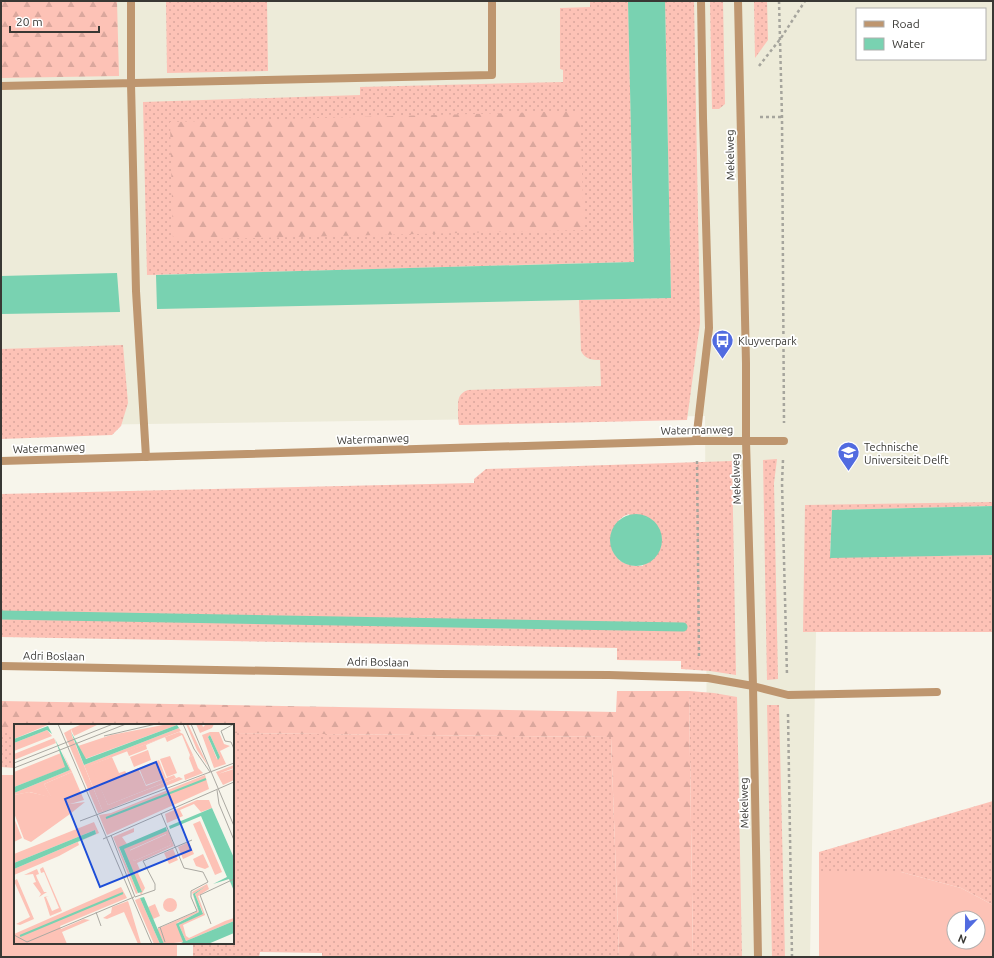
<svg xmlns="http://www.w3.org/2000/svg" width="994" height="958" font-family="Ubuntu,sans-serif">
  <defs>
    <pattern id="grass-dots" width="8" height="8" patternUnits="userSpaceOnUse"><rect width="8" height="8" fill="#fdc2b6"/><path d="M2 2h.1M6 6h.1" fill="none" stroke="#daa79d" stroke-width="1.8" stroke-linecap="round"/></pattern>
    <pattern id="forest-firs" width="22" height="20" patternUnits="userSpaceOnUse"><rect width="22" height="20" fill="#fdc2b6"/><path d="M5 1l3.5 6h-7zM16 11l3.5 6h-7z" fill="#daa79d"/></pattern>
  </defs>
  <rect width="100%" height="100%" fill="#f7f5eb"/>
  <!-- built -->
  <path fill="#edebd9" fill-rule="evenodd" d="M1,1H993V520L818,523L810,957H708L705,416L1,426ZM857,9H985V59H857Z"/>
  <!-- grass -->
  <path fill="url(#grass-dots)" fill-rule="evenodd" d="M166,1H267L268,71L167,73Z
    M590,1H628L634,262L147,275L143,102L360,95V87L563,82V70L560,69V8L590,7Z
    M665,1H694L700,323L687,420L459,425C458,421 458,416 458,412C458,401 457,394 468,390L601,386L600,360C591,360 585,359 581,351L579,300L671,298Z
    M710,1H723L725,104L719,109H712Z
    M754,1H767L768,40L755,58Z
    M123,345L128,403L121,426L112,435L1,439V349Z
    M777,459L774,483L778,679L767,680L763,460Z
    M732,461L736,675L710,671L681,669V661L617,660V648L1,637V494L474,483V479L486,469ZM629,514L643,566C633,566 627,565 619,560V520L624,516Z
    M993,502V506L832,510L830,557L993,555V632H803L805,505Z
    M689,691L714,693L737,697L742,957H693Z
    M767,705H779L785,957H772Z
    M1,731H15V768L1,767Z
    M233,733L611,737L619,957H322V953L260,952L259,957H193V943H233Z
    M993,801V905L961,888L901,872H819V852Z"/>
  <!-- forest -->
  <path fill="url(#forest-firs)" d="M1,1H117L119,76L1,78Z
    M580,111L584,230L173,240L170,122Z
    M617,691H689L693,957H619L611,737L233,733V725H15V731H1V701L616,712Z"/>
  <!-- garden -->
  <path fill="#fdc2b6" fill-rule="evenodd" d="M1,775H15V943H177V957H1Z
    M819,872H901L961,888L993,905V957H819ZM954,918H978V942H954Z"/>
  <!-- water -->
  <path fill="#79d2b1" d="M628,1H665L671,298L157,309L156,275L634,262Z
    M117,273L120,312L1,314V276Z
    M993,506V555L830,558L832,510Z
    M610 540a26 26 0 1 1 52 0a26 26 0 1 1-52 0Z"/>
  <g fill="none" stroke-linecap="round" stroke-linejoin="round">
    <!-- stream -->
    <path stroke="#79d2b1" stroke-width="9" d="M1,615L683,627"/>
    <!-- path -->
    <path stroke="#a6a59d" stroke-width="2.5" stroke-dasharray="3 3" stroke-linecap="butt" d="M779,1L782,117L784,423
      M759,66L781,38L805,1
      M760,117H782
      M783,460L782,483L787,675
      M697,461L699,658
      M788,714L792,957"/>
    <!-- lane -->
    <path stroke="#be966f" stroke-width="8" d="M131,1V84L136,291L146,457
      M738,1L746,363V441L753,686L758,957
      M1,86L492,75V1
      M696,441L709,328L703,118L701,1
      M753,686L788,695L937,692"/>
    <!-- street -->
    <path stroke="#be966f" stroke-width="8" d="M1,461L696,441H784
      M1,666L439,674L609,675L708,678L753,686"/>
  </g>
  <!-- icons -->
  <defs>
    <symbol id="bus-pin" viewBox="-11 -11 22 30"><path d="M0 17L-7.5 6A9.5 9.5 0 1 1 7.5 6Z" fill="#516be0" stroke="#fff"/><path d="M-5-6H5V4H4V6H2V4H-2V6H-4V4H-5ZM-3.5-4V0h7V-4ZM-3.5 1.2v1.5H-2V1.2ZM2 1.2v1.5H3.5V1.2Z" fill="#fff"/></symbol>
    <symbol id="university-pin" viewBox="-11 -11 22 30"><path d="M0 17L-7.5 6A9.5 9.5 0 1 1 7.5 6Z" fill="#516be0" stroke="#fff"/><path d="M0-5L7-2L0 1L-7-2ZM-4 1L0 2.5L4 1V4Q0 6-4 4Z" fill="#fff"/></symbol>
  </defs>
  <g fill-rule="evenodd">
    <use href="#bus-pin" x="710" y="328" width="25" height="34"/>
    <use href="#university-pin" x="836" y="440" width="25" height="34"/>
  </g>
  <g text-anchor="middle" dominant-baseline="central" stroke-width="3.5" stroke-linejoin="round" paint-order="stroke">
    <!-- street labels -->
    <g font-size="11" fill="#393834" stroke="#fff">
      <text transform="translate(730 155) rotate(-91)">Mekelweg</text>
      <text transform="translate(697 430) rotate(-1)">Watermanweg</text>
      <text transform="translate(373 439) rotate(-2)">Watermanweg</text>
      <text transform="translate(49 448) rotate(-2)">Watermanweg</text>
      <text transform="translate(736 479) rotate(-92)">Mekelweg</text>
      <text transform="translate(54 656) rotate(1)">Adri Boslaan</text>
      <text transform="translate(378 662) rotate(1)">Adri Boslaan</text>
      <text transform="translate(744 803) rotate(-91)">Mekelweg</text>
    </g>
    <!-- poi labels -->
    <g font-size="11" fill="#393834" stroke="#fff" text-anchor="start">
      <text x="738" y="341">Kluyverpark</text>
      <text x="864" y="447">Technische<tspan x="864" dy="13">Universiteit Delft</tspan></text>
    </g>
  </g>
  <!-- overview -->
  <g transform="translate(14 724)">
    <rect width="220" height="220" fill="#f7f5eb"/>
    <path d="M172,0H174L194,42L183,26ZM57,5L58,12L89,88L84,89L50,9ZM165,8L169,10L179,31L175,34L176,31L168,11L153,18L151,13L132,21L133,25L115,32L113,27ZM48,27L58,48L30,60L38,74L16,68L0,71V69L56,46ZM98,33L105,49L111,47L113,50L124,44L132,62L160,51L162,54L94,81L76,41ZM220,41V44L204,50L220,45V56L209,61L202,48ZM191,51L195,65L93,111L85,91L97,89ZM41,76L56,80L71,78L56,90ZM183,76H195L198,84L187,88L180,80L166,86L169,92L153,99L151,90ZM80,98L85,109L64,118L65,121L45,132L0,151V145L82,110L81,106L0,139V130ZM120,104V108L108,113L113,120L105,124L124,169L122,170L99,113ZM154,106L160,122L123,139L126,146L123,147L131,164L127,171L109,125ZM152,110L157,121L120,137L116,126ZM159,125L164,136L155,140L150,129ZM29,143L48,187L36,192L30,173L35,172L32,173L38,187L45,184L30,148L27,149L26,145ZM23,145L25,150L22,151L23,154L30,168H33L25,173L27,170L19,159L22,158L19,150L10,151ZM3,155L20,195L6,201L2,200L16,193L0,157ZM193,160L195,165L184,172L191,191L169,201L172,212L175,214L211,197L220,194V197L172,217L165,201L189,189L181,170L192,162L179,170L185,188L163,199L169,218L150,220L143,205L184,187L178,168ZM107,163L113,174L46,202L47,205L70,195L76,196L48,208L53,220H0V210ZM126,174L146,220H140L121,176ZM149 181a7 7 0 1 1 14 0a7 7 0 1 1-14 0ZM114,177L116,183L127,220H124L110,188L93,195L89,194L97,189L98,183ZM141,180L146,192L139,195L134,183Z" fill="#fdc2b6" fill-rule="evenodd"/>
    <path d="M1,0H36L0,15ZM68,0H85L60,12L57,5ZM154,0L163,1L71,35L64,22L97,11ZM182,0H188L189,3L192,0H200L198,4L186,9ZM165,4L167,7L77,41L94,81L165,53L169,55L89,88L70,41ZM33,6L38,12L0,27V19ZM196,8H205L210,20L216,22L206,27L212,40L200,44L188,11ZM196,11L206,33L203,35L194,13ZM40,14L42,19L0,36V30ZM47,29L52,43L0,63V48ZM179,31L184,44L189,49L171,56L170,51L180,47L175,34ZM186,97L208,148L201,151L179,100ZM153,110L157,121L120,137L115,127ZM175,118L180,130L169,135L164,123ZM189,130L195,143L191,145L182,142L179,135Z" fill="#fdc2b6" fill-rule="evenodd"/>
    <path d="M8,0H21L22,4L0,13V3ZM134,26L137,36L120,43L116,33ZM156,32L163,49L153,53L146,35ZM145,36L152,54L132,61L125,44ZM58,48L70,76L56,80L45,78L56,90L17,118L10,115L0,89V71L15,68L37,73L30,60ZM0,94L8,114L0,118Z" fill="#fdc2b6"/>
    <path d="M163,1L165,4L70,41L57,8L72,35ZM34,2L38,10L33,6L0,19V15ZM196,11L206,33L204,36L194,13ZM41,15L56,46L0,69V63L51,43ZM198,84L220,134V167L215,155L199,160L213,153L187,92L156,105L155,102ZM152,103L153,107L110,125L128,168L124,169L105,123ZM81,106L82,110L0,145V139ZM192,162L181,170L189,190L165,201L172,217L220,197V209L194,220H165L169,218L162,200L185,188L179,170ZM130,173L150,220H146L126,174Z" fill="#79d2b1"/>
    <path fill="none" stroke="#79d2b1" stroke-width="2" d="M92,94L192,55M6,212L109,169"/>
    <path fill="none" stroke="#aba9a2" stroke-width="1" d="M44,0L138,220M169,0L180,25L196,48M177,0L220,102M220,0L207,7L211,17L217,18L220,25M90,12L142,0M0,39L99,0M0,44L112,0M203,66L205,80L220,116M66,97L220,39M97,111L121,173L141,166V160L129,137L178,116M89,115L220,58M82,188L87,202M197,200L186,171L220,155M146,203L151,218M144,204L183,187L177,173V167L194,158L189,148L170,144L147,89M0,211L13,218L120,173"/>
    <path fill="#1d4ed8" fill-opacity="0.15" stroke="#1d4ed8" stroke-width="2" d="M142,38L177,126L86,163L51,75Z"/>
    <rect width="220" height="220" fill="none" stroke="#393834" stroke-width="2"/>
  </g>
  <!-- border -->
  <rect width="994" height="958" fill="none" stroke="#393834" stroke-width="4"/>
  <!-- legend -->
  <rect x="856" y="8" width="130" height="52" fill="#ffffff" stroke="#b0afae"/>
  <rect x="864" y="21" width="20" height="6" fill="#be966f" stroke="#b0afae"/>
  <text x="892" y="28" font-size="12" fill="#393834">Road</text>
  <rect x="864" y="38" width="20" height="12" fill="#79d2b1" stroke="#b0afae"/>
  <text x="892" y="48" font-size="12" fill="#393834">Water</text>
  <!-- north arrow -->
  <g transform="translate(966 930) rotate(202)"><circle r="19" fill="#ffffff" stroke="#b0afae"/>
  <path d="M0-3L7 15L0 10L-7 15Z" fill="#516be0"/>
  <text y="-6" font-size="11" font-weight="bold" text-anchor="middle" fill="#393834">N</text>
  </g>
  <!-- scale -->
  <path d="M10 26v6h89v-6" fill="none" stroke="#393834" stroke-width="2"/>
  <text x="16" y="26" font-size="12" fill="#393834" stroke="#ffffff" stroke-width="3" paint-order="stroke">20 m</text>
</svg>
